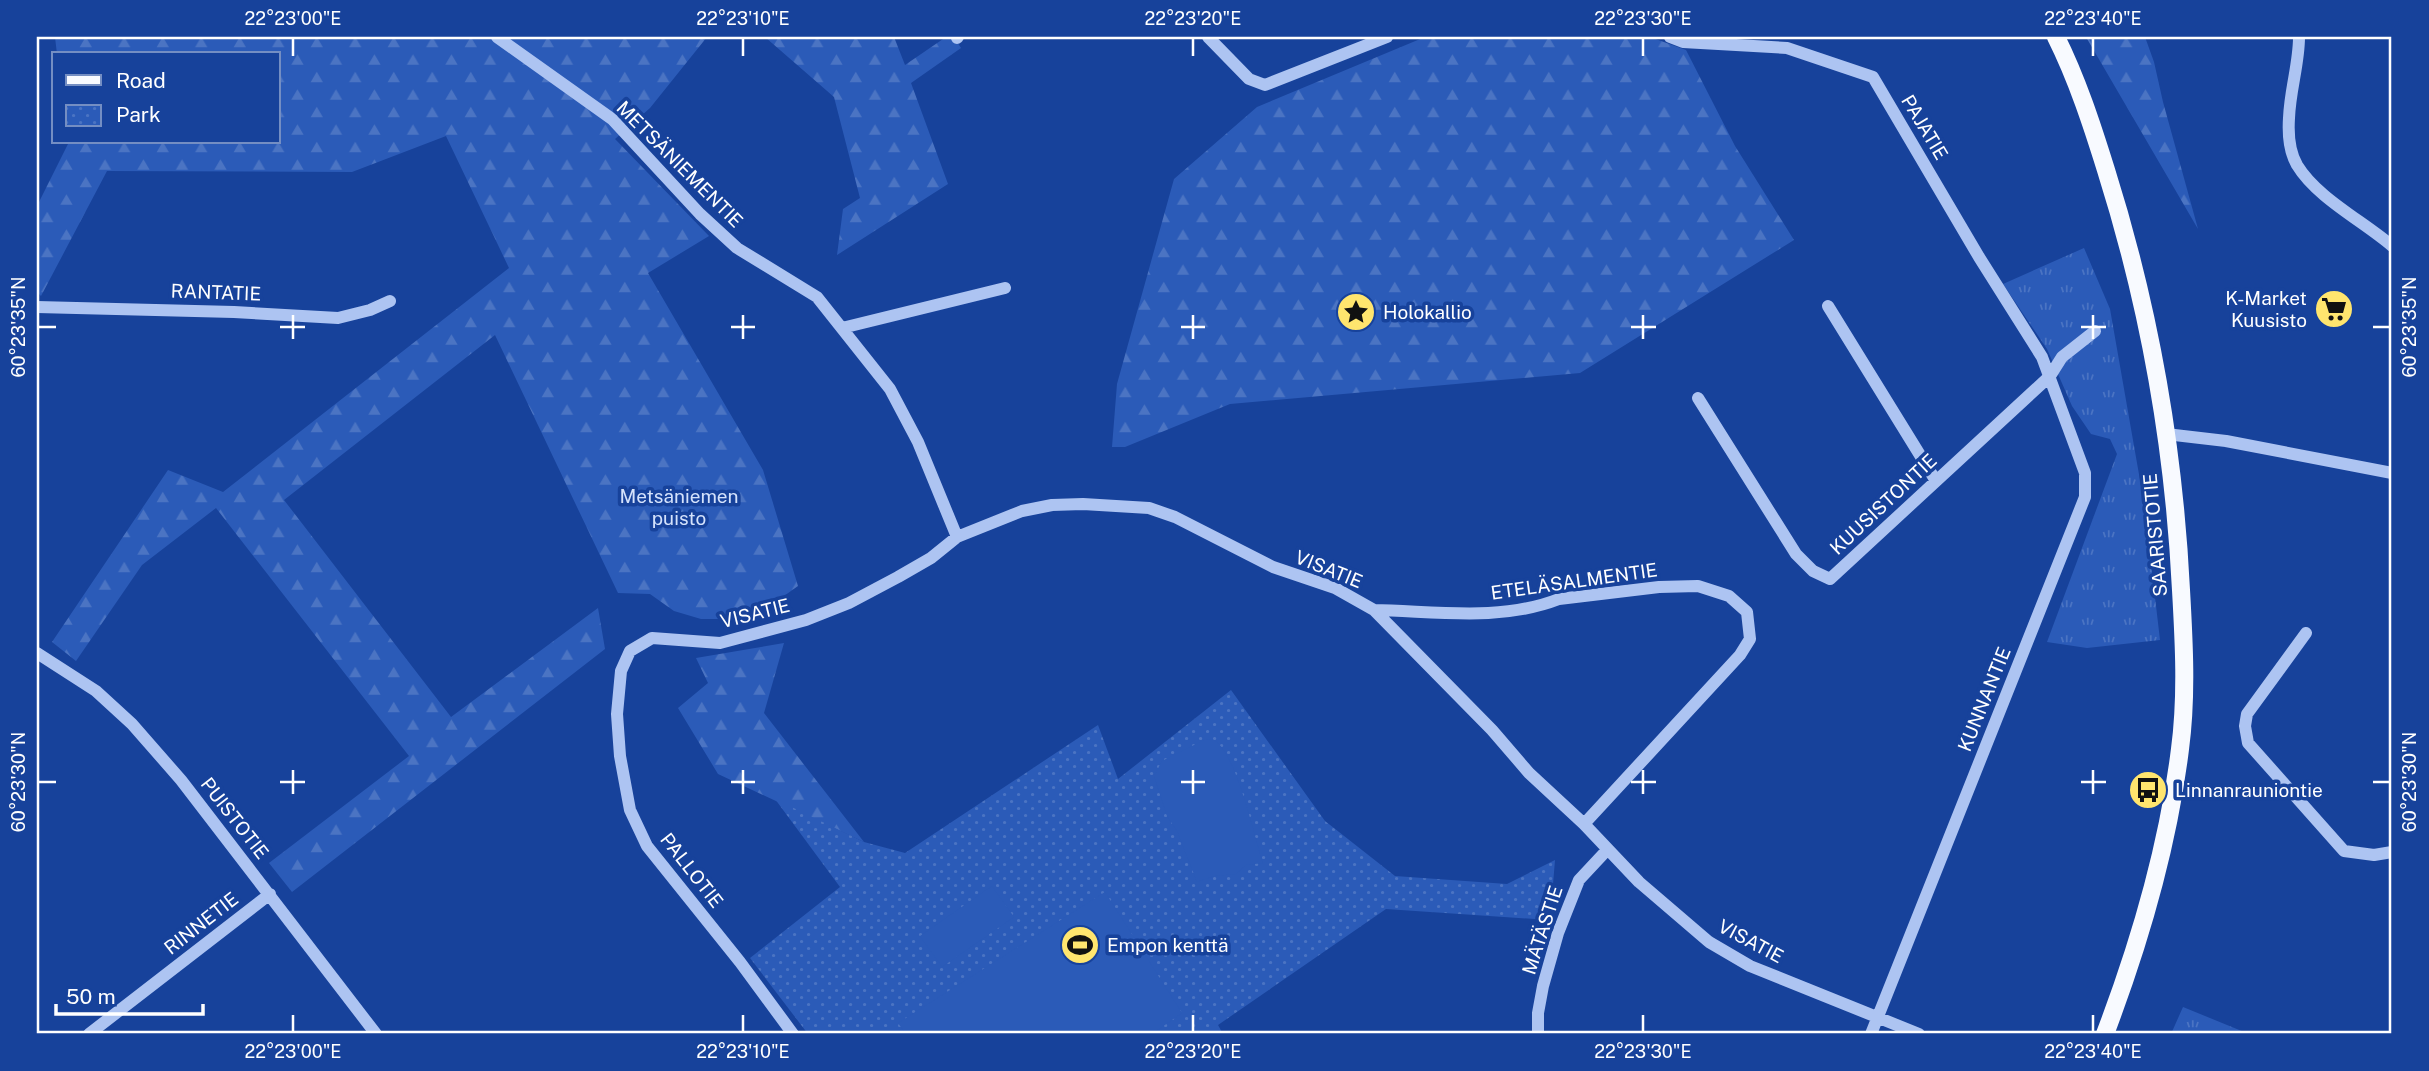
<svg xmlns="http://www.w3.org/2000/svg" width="2429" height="1071" font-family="'Public Sans',sans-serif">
  <defs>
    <pattern id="grass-tufts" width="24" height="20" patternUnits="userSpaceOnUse" patternTransform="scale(1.75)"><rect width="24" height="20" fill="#2b5bb8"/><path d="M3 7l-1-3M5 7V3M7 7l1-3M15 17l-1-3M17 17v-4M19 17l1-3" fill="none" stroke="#4b74c3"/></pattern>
    <pattern id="forest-firs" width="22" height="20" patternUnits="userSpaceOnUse" patternTransform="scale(1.75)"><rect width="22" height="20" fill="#2b5bb8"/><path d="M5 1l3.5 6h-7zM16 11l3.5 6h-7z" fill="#4b74c3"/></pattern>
    <pattern id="park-dots" width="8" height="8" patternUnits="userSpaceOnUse" patternTransform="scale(1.75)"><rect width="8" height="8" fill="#2b5bb8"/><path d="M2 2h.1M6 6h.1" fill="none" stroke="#4b74c3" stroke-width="1.8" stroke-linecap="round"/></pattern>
  </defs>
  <rect width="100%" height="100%" fill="#17429b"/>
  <!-- grass -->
  <path fill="url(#grass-tufts)" d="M2084,248L2110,309L2144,503L2160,640L2087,648L2047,642L2117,454L2110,439L2091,434L2072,406L2047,349L2003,284Z
    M2183,1007L2249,1034H2171Z"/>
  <!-- forest -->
  <path fill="url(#forest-firs)" d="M55,37H707L650,108L615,139L709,236L648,273L763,470L798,586L767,608L731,619H701L674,611L650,594L618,593L495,335L284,500L451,717L598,608L605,649L292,892L269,863L409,756L216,508L142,565L76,661L52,642L168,470L223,492L509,268L446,136L352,172L107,171L41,296L37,292V206L69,142H278V54H57Z
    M765,37H894L905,65L946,37H954L961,48L911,83L948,184L837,255L843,209L860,198L834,97Z
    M1425,37H1650L1686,50L1735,146L1794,240L1580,373L1230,404L1125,447H1112L1117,384L1174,179L1257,107Z
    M2086,37H2145L2154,62L2163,102L2198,229Z
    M784,643L764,713L864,842L718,774L678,708L708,683L696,658Z"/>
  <!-- park -->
  <path fill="url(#park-dots)" d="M1231,690L1325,821L1395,876L1507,884L1555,860L1550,920L1386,909L1218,1025L1223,1034H808L750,958L840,887L775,799L864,842L905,853L1098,725L1118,779Z"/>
  <!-- garden -->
  <path fill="#2b5bb8" d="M1212,739C1236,749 1254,837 1263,863L1246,865L1236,874L1214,876L1197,882L1177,831L1167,816L1154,776L1162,761L1204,740Z
    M992,886L1014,917L942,967L920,936Z
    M1105,892L1182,1013L1152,1034H906L898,1023Z"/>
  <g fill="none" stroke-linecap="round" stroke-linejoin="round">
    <!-- minor -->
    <path stroke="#adc4f2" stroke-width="12" d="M497,37L612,119L700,214L737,248L817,297L890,389L918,442L957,537
      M1208,37L1249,79L1265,85L1387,37
      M1670,37L1683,42L1787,48L1873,77L1979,257L2042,357L2085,473V497L1871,1034
      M2299,37C2299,64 2290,90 2289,118C2288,133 2289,151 2297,165C2317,198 2363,221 2392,246
      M957,38L958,37
      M1828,306L1936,481
      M37,307L234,312L338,318L370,310L390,301
      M842,328L1005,288
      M1698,398L1796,554L1813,571L1830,579L2050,376L2062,357L2095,331
      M2166,434L2226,441L2392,473
      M1374,610C1435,611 1500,622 1559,599L1659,587L1698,586L1729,596L1747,612L1750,639L1740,655L1584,824
      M2306,633L2247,714L2245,726L2248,743L2344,851L2374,855L2392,852
      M37,653L96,691L132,724L181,780L376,1034
      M89,1034L270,894
      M793,1034L740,962L647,846L630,810L620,756L617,714L621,671L630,651L652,638L720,643L806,620L849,603L898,577L931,558L957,537L1022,511L1052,505L1083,504L1149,508L1175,517L1273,567L1335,588L1374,610L1492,730L1529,773L1584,824L1639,882L1709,942L1750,966L1919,1034
      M1538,1034V1013L1543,986L1558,933L1579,880L1607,850"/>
    <!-- major -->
    <path stroke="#f8faff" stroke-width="18" d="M2056,37C2077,79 2092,125 2106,170C2149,306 2174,448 2181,590C2184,642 2187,697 2180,749C2168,847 2140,942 2105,1034"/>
  </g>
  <!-- ticks -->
  <path fill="none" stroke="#fff" stroke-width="2.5" d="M293,38V56M743,38V56M1193,38V56M1643,38V56M2093,38V56M293,315V339M743,315V339M1193,315V339M1643,315V339M2093,315V339M38,327H56M280,327H305M731,327H755M1181,327H1205M1631,327H1656M2081,327H2106M2373,327H2390M293,770V794M743,770V794M1193,770V794M1643,770V794M2093,770V794M38,782H56M280,782H305M731,782H755M1181,782H1205M1631,782H1656M2081,782H2106M2373,782H2390M293,1015V1032M743,1015V1032M1193,1015V1032M1643,1015V1032M2093,1015V1032"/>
  <!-- icons -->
  <defs>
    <symbol id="supermarket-disc" viewBox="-11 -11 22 22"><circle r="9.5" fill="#ffe56e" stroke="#17429b"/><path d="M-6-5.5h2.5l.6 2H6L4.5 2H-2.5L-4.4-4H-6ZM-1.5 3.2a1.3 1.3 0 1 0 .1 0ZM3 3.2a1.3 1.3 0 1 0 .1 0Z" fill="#111"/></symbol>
    <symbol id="sight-disc" viewBox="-11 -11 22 22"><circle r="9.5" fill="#ffe56e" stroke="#17429b"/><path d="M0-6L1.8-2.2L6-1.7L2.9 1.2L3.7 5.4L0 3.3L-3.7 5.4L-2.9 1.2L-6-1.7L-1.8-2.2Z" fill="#111"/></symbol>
    <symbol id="bus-disc" viewBox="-11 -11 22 22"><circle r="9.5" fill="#ffe56e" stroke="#17429b"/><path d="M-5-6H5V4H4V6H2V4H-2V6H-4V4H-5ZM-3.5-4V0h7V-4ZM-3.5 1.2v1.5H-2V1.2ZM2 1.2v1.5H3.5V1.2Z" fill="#111"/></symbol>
    <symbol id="stadium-disc" viewBox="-11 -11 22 22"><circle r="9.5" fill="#ffe56e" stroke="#17429b"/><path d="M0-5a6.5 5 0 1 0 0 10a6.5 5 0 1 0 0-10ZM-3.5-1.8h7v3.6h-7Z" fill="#111"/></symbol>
  </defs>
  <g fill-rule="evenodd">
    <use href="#supermarket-disc" x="2312" y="287" width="44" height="44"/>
    <use href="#sight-disc" x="1334" y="290" width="44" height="44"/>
    <use href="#bus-disc" x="2126" y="768" width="44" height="44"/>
    <use href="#stadium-disc" x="1058" y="923" width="44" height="44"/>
  </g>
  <g text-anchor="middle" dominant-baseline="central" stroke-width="7" stroke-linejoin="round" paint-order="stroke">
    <!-- street labels -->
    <g font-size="19" fill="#fff" stroke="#17429b">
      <text transform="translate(1925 127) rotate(59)">PAJATIE</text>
      <text transform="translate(680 164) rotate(45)">METSÄNIEMENTIE</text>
      <text transform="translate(216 292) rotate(2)">RANTATIE</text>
      <text transform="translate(1883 504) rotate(-43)">KUUSISTONTIE</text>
      <text transform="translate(2155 535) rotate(-95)">SAARISTOTIE</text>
      <text transform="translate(1329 569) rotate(22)">VISATIE</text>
      <text transform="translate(1574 581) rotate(-8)">ETELÄSALMENTIE</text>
      <text transform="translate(755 613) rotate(-14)">VISATIE</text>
      <text transform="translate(1984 699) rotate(-68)">KUNNANTIE</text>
      <text transform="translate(235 818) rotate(52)">PUISTOTIE</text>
      <text transform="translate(692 870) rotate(52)">PALLOTIE</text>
      <text transform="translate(201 923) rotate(-38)">RINNETIE</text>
      <text transform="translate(1542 930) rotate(-72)">MÄTÄSTIE</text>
      <text transform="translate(1751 941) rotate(28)">VISATIE</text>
    </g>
    <!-- poi labels -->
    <g font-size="19" fill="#fff" stroke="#17429b" text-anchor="start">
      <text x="2307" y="298" text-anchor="end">K-Market<tspan x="2307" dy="22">Kuusisto</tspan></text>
      <text x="1383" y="312">Holokallio</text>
      <text x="2175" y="790">Linnanrauniontie</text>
      <text x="1107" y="945">Empon kenttä</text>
    </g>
    <!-- park labels -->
    <g font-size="19" fill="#d4e2fc" stroke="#17429b">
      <text x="679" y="496">Metsäniemen<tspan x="679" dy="22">puisto</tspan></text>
    </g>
  </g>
  <!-- border -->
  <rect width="2429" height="1071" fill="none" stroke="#17429b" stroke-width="77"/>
  <!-- legend -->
  <rect x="52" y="52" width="228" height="91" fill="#17429b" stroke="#748ec3" stroke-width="2"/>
  <rect x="66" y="75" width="35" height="10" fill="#f8faff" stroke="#748ec3" stroke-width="2"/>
  <text x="116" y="88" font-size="21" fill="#ffffff">Road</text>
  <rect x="66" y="105" width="35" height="21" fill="url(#park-dots)" stroke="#748ec3" stroke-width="2"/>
  <text x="116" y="122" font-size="21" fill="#ffffff">Park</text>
  <!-- scale -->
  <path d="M56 1004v10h147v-10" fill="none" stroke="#ffffff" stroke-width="3.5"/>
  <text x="66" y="1004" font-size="21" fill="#ffffff" stroke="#17429b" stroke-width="5" paint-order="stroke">50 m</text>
  <rect x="38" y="38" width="2352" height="994" fill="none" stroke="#fff" stroke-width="2.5"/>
  <g font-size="18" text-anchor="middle" fill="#fff">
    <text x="293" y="25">22°23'00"E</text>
    <text x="743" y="25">22°23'10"E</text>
    <text x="1193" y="25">22°23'20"E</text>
    <text x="1643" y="25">22°23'30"E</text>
    <text x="2093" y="25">22°23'40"E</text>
    <text transform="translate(19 327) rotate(-90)" y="6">60°23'35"N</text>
    <text transform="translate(2410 327) rotate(-90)" y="6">60°23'35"N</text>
    <text transform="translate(19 782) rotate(-90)" y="6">60°23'30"N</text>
    <text transform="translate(2410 782) rotate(-90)" y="6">60°23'30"N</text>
    <text x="293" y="1058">22°23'00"E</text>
    <text x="743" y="1058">22°23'10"E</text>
    <text x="1193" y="1058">22°23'20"E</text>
    <text x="1643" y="1058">22°23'30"E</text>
    <text x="2093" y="1058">22°23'40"E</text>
  </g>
</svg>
